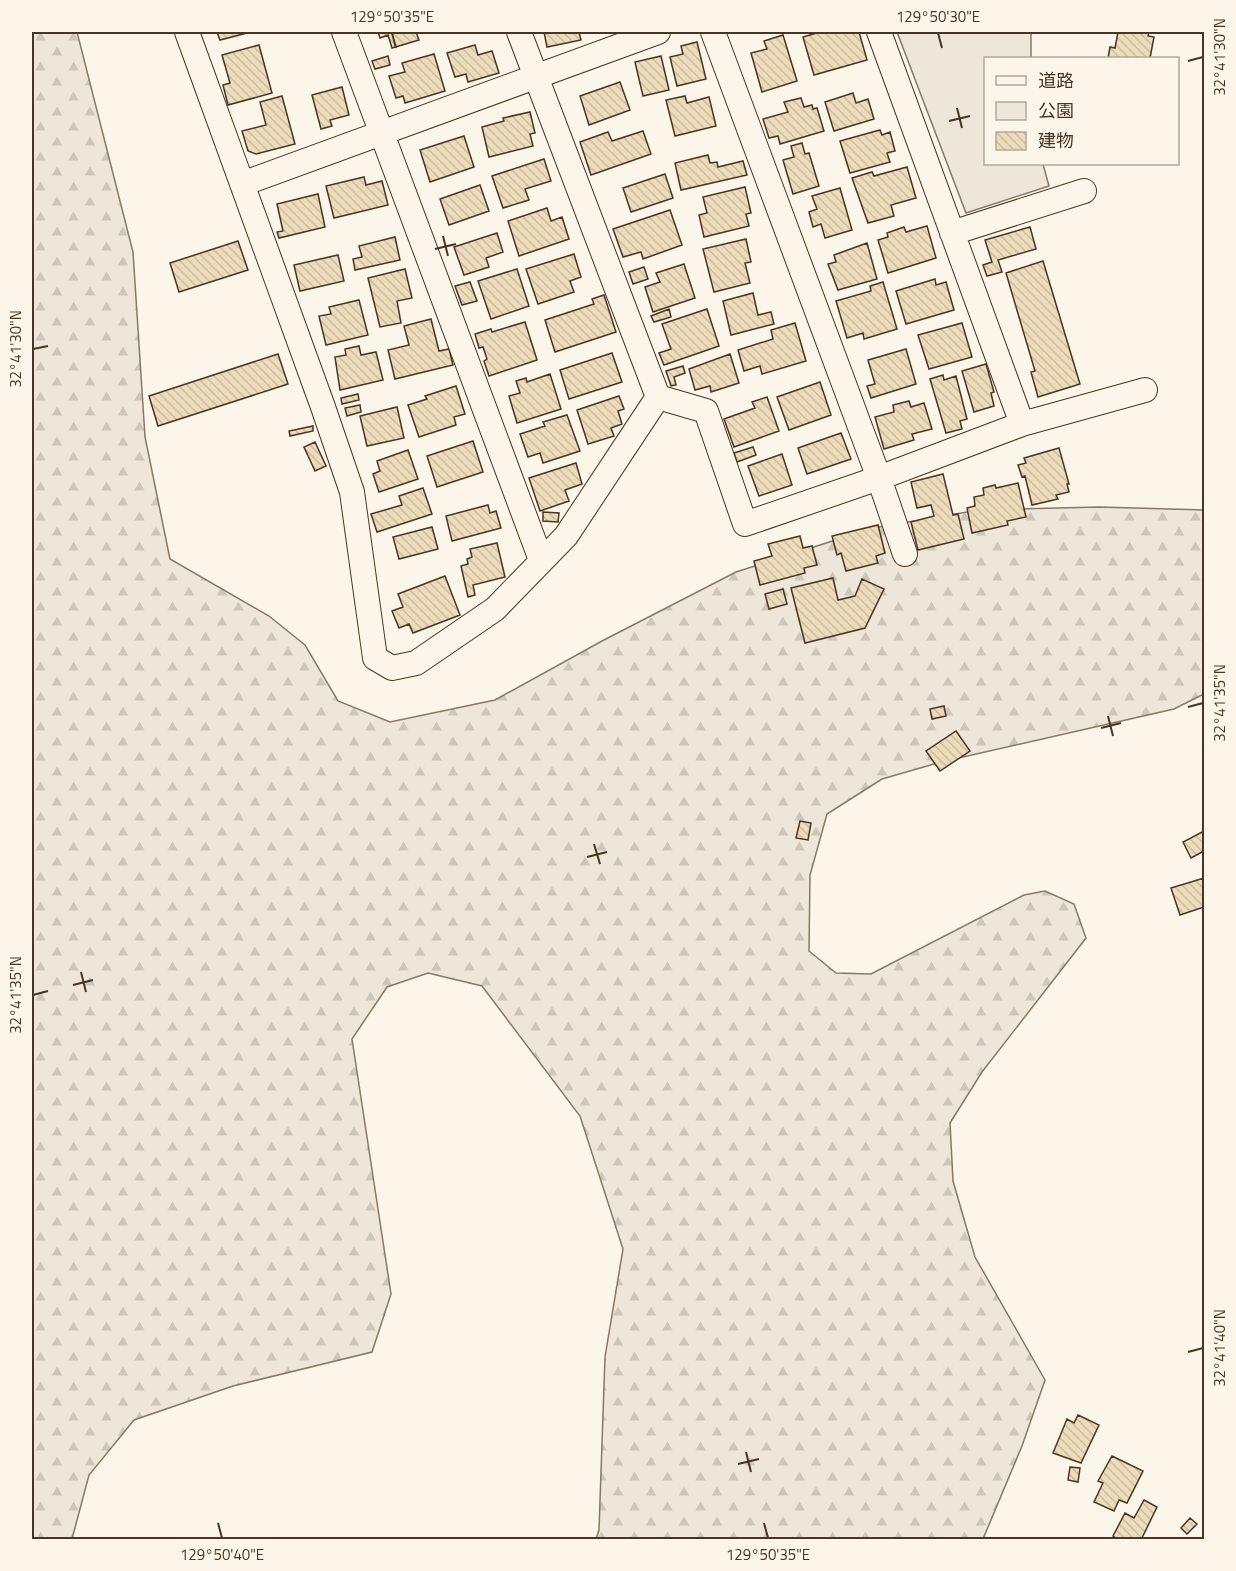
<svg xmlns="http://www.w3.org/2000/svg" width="1236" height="1571" font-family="'Titillium Web','Noto Sans JP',sans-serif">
  <defs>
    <pattern id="forest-firs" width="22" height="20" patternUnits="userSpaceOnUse" patternTransform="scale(1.5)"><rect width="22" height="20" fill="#ede6d9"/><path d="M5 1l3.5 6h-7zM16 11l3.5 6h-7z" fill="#cdc6ba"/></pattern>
    <pattern id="building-back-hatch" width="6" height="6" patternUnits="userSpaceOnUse" patternTransform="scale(1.5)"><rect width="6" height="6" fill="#ecdcbc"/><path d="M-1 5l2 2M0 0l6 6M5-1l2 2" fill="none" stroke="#ccbda1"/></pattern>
  </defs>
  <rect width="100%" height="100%" fill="#fbf6e9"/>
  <!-- green -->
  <path fill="#ede6d9" stroke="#887966" stroke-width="1.5" d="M897,32H1031V58H986V164H1043L1049,186L966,213Z"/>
  <!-- forest -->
  <path fill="url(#forest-firs)" stroke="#887966" stroke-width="1.5" d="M32,32H77L133,252L145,437L170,559L269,616L305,645L338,701L390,722L495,700L602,641L736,572L873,528L979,510L1099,507L1204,510V694L1174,709L941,762L882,779L827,814L810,875L809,951L836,973L871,974L1024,895L1045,891L1074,904L1086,938L982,1072L950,1123L953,1181L975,1257L1045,1380L1022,1446L983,1539H596L599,1530L605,1357L623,1249L580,1116L482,986L428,973L387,987L352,1039L391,1294L372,1352L233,1386L134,1420L89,1475L72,1539L32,1540Z"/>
  <!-- building -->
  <path fill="url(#building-back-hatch)" stroke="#4a3520" stroke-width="1.5" d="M217,32H251L220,40Z
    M378,32H416L419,40L392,48L388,35L380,38Z
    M544,32H579L581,40L547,47Z
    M820,32H859L867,60L814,75L803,37Z
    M1118,32H1149L1148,36L1154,37L1150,58H1108L1110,47L1115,48Z
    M783,35L797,81L762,92L751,53L767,49L764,41Z
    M697,42L706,79L677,86L670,57L683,54L681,46Z
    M259,45L272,93L228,105L223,85L230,83L222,55Z
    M475,45L478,55L492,51L499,73L468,82L466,74L455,77L447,53Z
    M434,54L445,91L405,103L403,96L396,98L389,76L405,72L402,63Z
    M388,56L390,65L375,69L372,61Z
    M661,56L669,90L643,96L635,62Z
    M620,82L630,110L589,125L580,96Z
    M342,87L349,115L330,120L332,126L321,129L312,95Z
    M853,93L856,103L868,99L874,119L834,131L825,102Z
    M282,96L295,144L256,154L248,151L242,131L266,125L260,102Z
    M685,96L687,103L709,97L716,126L675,136L666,100Z
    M801,98L804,107L812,105L813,109L817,108L824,131L780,144L778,136L769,138L763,119L788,112L784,102Z
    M530,112L535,133L530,134L533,146L489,157L482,127L504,121L503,118Z
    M880,130L882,135L890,132L895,151L887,153L890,162L850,173L840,141Z
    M643,131L651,154L591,175L580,142L608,132L612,141Z
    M464,136L474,167L430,182L420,150Z
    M802,143L805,154L809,153L819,186L793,194L783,160L794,157L791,146Z
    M708,155L710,163L717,162L718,167L743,161L747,175L681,190L675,163Z
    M544,159L551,181L525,189L529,200L503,208L492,176Z
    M907,167L916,198L891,205L894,216L868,223L852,178L872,172L874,176Z
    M665,174L673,198L631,212L623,188Z
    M364,177L366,185L382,181L388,205L334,218L326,186Z
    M480,185L489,211L449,225L440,199Z
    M745,187L751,213L746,214L749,226L704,237L699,215L707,213L703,197Z
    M840,188L852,230L825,238L821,224L813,227L809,212L817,209L812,196Z
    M318,194L325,227L279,238L277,232L283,231L277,204Z
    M547,208L551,221L562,217L569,239L519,256L508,221Z
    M670,210L682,245L643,259L641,252L623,257L613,229Z
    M927,226L936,258L888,273L878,240L888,237L887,233L904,227L906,232Z
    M1030,227L1036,249L998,260L1002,272L987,276L983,265L992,262L985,240Z
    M497,233L503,252L486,258L489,267L464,275L454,247Z
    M395,237L400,260L355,270L353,259L362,257L359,246Z
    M746,239L751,262L745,263L750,283L714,292L703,249Z
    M238,241L248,270L179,292L170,263Z
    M867,243L877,279L838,290L828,264L836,262L834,255Z
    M574,254L581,277L570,281L574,292L538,304L526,269Z
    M338,255L344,281L300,291L294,265Z
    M1043,261L1080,384L1038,397L1031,372L1035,371L1006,273Z
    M684,264L695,298L653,312L645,287L660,282L656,273Z
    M644,267L648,279L633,284L629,272Z
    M405,269L412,298L397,301L401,323L380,327L368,278Z
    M517,269L529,306L491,319L478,281Z
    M935,279L936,285L946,282L954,310L906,324L896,291Z
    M470,282L477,301L462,305L455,286Z
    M883,282L897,329L864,339L863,333L847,338L836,301L871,291L870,286Z
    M753,293L758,315L771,312L774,324L731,335L723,301Z
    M604,295L616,332L555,352L545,320L594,304L592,299Z
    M359,300L368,335L326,345L319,316L331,314L329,307Z
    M669,309L671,317L654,322L651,316Z
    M707,309L719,346L664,365L659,353L671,349L662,324Z
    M431,319L439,351L449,349L453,365L395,379L388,350L409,345L404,326Z
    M525,322L537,360L489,376L484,361L487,359L483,347L479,348L475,334L491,329L492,332Z
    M795,323L806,361L762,374L760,366L744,371L738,350L773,339L771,330Z
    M962,323L972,357L929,369L918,335Z
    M359,346L361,355L376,352L383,380L340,390L335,357L346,355L345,349Z
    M906,349L916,384L871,398L867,386L875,384L868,360Z
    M612,353L622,382L569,399L560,370Z
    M278,354L288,384L158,426L149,396Z
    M730,354L739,383L711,392L710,386L695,390L689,369Z
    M986,364L994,392L991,393L994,406L974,412L962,371Z
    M683,366L685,373L674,377L676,385L671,386L666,371Z
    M550,374L561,409L517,423L509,396L520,393L516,381L526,378L527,382Z
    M943,375L944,380L956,376L967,419L960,421L962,429L946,433L930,379Z
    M820,382L831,415L789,430L777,397Z
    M456,386L465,414L454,417L456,425L419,437L408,405L427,399L425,396Z
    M358,394L359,400L342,404L341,398Z
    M619,396L624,409L618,411L622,424L611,428L614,436L588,444L577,410Z
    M767,397L779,431L734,447L724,419L755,408L752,402Z
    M909,401L911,407L924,403L932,429L912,434L914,440L884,449L875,417L894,412L893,405Z
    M360,405L361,412L347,416L345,408Z
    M397,407L404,438L367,446L360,416Z
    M567,415L580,451L543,463L540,453L528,457L520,434L545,426L543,422Z
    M313,426V431L290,436L289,431Z
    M841,433L851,459L807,474L798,448Z
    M473,441L483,472L437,487L427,456Z
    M315,442L326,466L315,471L304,447Z
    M753,447L756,455L737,462L734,453Z
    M1059,448L1069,484H1067L1069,492L1056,495L1058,499L1032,505L1025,476L1022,477L1018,465L1026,463L1024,458Z
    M408,450L418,479L379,492L373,474L380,471L377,461Z
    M782,454L792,485L759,496L748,466Z
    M576,463L582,484L565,490L569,501L540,511L529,478Z
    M943,474L953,515L958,514L964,539L918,550L911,522L934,516L931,505L917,508L911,482Z
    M1018,483L1026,517L1007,521L1008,525L972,533L967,508L975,506L974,497L984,495L983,488L995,485L996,488Z
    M423,488L432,514L377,532L371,514L402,505L399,496Z
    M488,505L490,513L496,511L501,528L452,541L446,516Z
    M543,512L559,513L558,522L543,521Z
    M878,525L885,553L876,556L878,563L846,571L841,553L837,555L832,536Z
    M432,527L438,549L399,559L393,537Z
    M800,536L803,548L812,546L817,565L804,568L805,573L760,585L754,561L772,556L768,544Z
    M497,543L505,577L473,585L475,595L468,597L461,566L468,564L467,559L472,557L470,549Z
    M445,576L460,615L413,633L409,624L399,628L392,611L403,607L398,594Z
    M833,578L838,600L855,596L862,579L884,589L865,628L805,643L791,588Z
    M783,589L787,604L769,609L765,594Z
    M944,706L946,716L932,719L930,709Z
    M956,731L970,751L940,771L926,751Z
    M800,821L811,823L808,840L796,838Z
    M1204,831V851L1191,858L1183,842Z
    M1204,878V907L1180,915L1171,888Z
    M1078,1415L1099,1425L1081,1463L1053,1453L1067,1419L1074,1423Z
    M1112,1456L1143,1471L1127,1503L1119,1500L1114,1511L1094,1502L1103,1483L1098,1481Z
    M1070,1467L1080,1468L1078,1482L1068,1480Z
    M1144,1500L1157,1507L1141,1540H1119L1113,1536L1125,1513L1134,1518Z
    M1190,1518L1197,1524L1187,1534L1181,1528Z"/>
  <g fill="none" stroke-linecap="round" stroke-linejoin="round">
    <defs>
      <path id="street" d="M187,32L323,407L352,492L375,658L392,668L416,663L495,609L566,536L658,397
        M344,32L541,560
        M519,32L658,397
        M713,32L879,478L905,554
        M242,184L658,32
        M952,233L1084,191
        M658,397L706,411L745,524L879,478L1022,424L879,32
        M1022,424L1145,390"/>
    </defs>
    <!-- street casing -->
    <use href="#street" stroke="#4a3520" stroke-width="26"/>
    <!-- street -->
    <use href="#street" stroke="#fbf6e9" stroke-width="24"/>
  </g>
  <!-- ticks -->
  <path fill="none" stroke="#4a3520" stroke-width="2" d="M392,33L396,48M938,33L942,48M1188,61L1203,57M957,108L962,128M949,121L970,116M443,236L448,256M435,249L456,244M33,349L48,346M1188,707L1203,703M1108,716L1113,736M1101,728L1121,723M594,844L600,864M587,857L607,852M81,972L86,992M73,985L93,980M33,995L48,991M1188,1352L1203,1348M746,1452L751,1472M738,1464L759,1459M218,1523L222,1538M764,1523L768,1538"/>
  <!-- border -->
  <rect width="1236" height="1571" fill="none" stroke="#fbf6e9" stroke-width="66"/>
  <!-- legend -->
  <rect x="984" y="57" width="195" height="108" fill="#fbf6e9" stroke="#b4a999" stroke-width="1.5"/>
  <rect x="996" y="76" width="30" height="9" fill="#fbf6e9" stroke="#b4a999" stroke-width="1.5"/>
  <text x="1038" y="87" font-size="18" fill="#4a3520">道路</text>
  <rect x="996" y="102" width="30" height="18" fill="#ede6d9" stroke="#b4a999" stroke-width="1.5"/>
  <text x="1038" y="117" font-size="18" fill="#4a3520">公園</text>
  <rect x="996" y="132" width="30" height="18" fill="url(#building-back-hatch)" stroke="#b4a999" stroke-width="1.5"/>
  <text x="1038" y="147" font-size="18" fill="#4a3520">建物</text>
  <rect x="33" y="33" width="1170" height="1505" fill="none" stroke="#4a3520" stroke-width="2"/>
  <g font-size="15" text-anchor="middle" fill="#4a3520">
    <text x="392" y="22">129°50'35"E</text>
    <text x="938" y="22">129°50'30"E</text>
    <text transform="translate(1220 57) rotate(-90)" y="5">32°41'30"N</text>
    <text transform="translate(16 349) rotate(-90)" y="5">32°41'30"N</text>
    <text transform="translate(1220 703) rotate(-90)" y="5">32°41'35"N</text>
    <text transform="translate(16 995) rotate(-90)" y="5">32°41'35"N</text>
    <text transform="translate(1220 1348) rotate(-90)" y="5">32°41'40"N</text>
    <text x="222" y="1560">129°50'40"E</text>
    <text x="768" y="1560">129°50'35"E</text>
  </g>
</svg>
